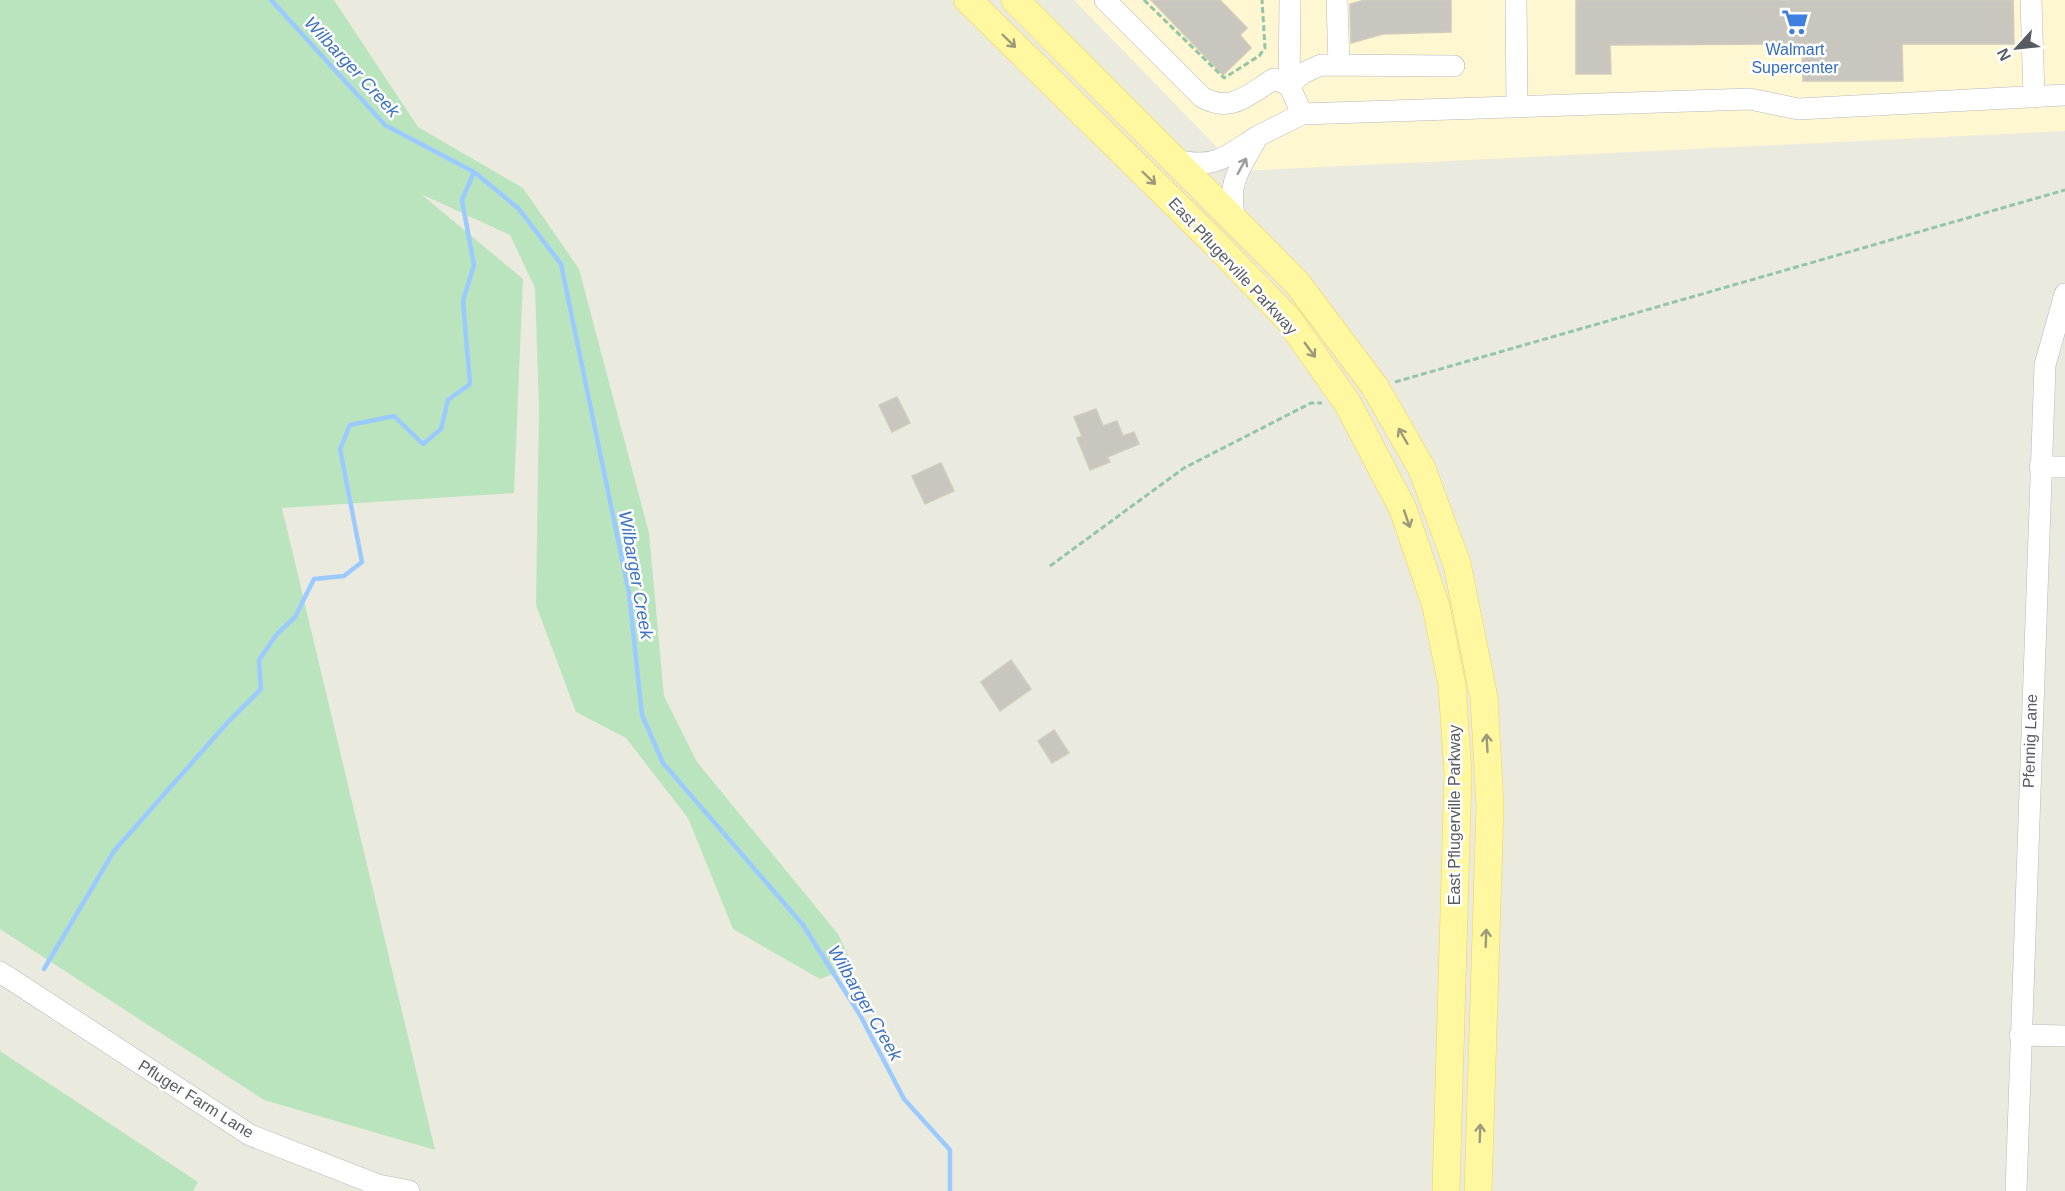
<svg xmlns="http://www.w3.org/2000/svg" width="2065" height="1191" font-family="Arial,sans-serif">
  <rect width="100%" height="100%" fill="#ebeadf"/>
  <!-- commercial -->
  <path fill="#fef7d1" d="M1074,0H2065V131L1240,171Z"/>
  <!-- green -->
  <path fill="#bae4be" d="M0,0H334L418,127L523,188L579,269L649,533L664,696L697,762L838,934L853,966L820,979L733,929L688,818L626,738L576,712L536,605L539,406L535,288L510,235L421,194L523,279L514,493L282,508L435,1150L264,1100L0,929Z
    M0,1051L198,1182L193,1191H0Z"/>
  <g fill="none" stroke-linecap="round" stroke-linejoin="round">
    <!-- stream -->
    <path stroke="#9bcaff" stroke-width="4.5" d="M271,0L385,125L474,172L518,208L561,264L629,593L642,715L663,763L803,925L860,1015L904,1099L950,1150V1191
      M44,969L114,851L228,722L261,689L259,660L277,634L295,617L314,579L344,576L362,562L340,449L350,425L394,416L423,444L441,429L448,400L470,384L463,301L474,265L462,200L474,172"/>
  </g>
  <!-- building -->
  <path fill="#c8c6be" stroke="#d0ccbd" stroke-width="1.5" d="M1151,0H1220L1247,28L1240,35L1251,48L1223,75Z
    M1365,0H1451V32L1383,34L1351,43L1350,4Z
    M1576,0H2013L2014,44H1902L1903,81H1803L1802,44L1610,45L1611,74H1576Z
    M897,397L910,423L892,432L879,405Z
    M1096,409L1103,426L1117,421L1123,436L1134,432L1139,444L1107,457L1110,462L1090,470L1077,438L1082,436L1074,417Z
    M941,463L954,491L925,504L912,476Z
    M1011,660L1031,689L1000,711L981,682Z
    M1054,730L1069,753L1052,763L1038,741Z"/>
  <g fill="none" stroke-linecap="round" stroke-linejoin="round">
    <defs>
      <path id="minor" d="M1105,0L1202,97C1231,114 1249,94 1274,79L1289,85L1302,114
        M1337,0L1339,65
        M1516,0L1517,107
        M2031,0L2034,97
        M1289,85L1303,73L1321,65L1454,66
        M1289,85L1290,0
        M1258,136L1302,114L1750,99L1798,109L2065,95
        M1174,160C1216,169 1224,158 1258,136C1240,169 1225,183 1236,222
        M2040,467H2065
        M0,972L250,1135L378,1185L409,1191
        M2020,1035L2065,1036
        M2016,1191L2045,365L2065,294"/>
      <path id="major" d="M968,0L1213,241L1289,320L1348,404L1403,509L1436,606L1452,685L1458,774L1446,1191
        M1015,0L1297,283L1375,387L1422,469L1457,564L1484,698L1490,806L1478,1191"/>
    </defs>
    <!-- minor casing -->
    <use href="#minor" stroke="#b5b7bc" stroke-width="22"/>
    <!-- major casing -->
    <use href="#major" stroke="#f1d352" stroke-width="28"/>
    <!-- path -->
    <path stroke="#93c5a6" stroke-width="3" stroke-dasharray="6 3" stroke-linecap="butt" d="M1144,0L1224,78L1259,56L1265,48L1262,0
      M1395,382L2065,190
      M1050,566L1184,468L1311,403H1322"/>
    <!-- minor -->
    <use href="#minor" stroke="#fff" stroke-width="21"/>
    <!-- major -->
    <use href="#major" stroke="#fff8a0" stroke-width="27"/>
  </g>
  <!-- one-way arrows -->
  <defs><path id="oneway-shaft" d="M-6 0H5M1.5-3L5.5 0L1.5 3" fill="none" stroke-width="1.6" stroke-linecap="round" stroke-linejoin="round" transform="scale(1.5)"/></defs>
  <g stroke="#9b9a7a">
    <use href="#oneway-shaft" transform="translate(1009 41) rotate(44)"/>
    <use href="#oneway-shaft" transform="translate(1149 178) rotate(44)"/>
    <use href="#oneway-shaft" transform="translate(1310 350) rotate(54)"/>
    <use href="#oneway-shaft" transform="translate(1403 436) rotate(-120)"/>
    <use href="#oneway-shaft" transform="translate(1407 519) rotate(71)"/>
    <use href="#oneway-shaft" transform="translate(1487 743) rotate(-93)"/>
    <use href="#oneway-shaft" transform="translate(1486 938) rotate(-88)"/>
    <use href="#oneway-shaft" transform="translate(1480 1133) rotate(-88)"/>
  </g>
  <use stroke="#9b9da0" href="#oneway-shaft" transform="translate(1242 166) rotate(-61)"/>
  <!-- icons -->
  <defs>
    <symbol id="supermarket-bare" viewBox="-9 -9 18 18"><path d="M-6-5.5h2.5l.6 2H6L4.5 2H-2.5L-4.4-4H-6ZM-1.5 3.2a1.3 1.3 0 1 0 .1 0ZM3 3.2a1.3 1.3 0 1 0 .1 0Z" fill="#3f7fe0" stroke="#fff" stroke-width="2.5" paint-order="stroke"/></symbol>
  </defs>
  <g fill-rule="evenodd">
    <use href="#supermarket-bare" x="1776" y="3" width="38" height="38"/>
  </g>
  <g text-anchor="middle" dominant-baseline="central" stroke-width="5" stroke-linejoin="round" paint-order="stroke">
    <!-- shop labels -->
    <g font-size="16" fill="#366cbe" stroke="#fff">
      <text x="1795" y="49">Walmart<tspan x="1795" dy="18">Supercenter</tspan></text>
    </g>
    <!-- street labels -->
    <g font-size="16" fill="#585b60" stroke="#fff">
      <text transform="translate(1233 266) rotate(47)">East Pflugerville Parkway</text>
      <text transform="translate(2030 741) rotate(-88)">Pfennig Lane</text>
      <text transform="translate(1454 815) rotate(-90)">East Pflugerville Parkway</text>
      <text transform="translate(196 1099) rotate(32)">Pfluger Farm Lane</text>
    </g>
    <!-- water labels -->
    <g font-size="18" font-style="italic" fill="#3e73c1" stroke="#fff">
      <text transform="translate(352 67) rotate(47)">Wilbarger Creek</text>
      <text transform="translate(636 575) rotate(80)">Wilbarger Creek</text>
      <text transform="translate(865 1003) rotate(60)">Wilbarger Creek</text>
    </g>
  </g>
  <!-- north arrow -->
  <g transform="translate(2017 48) rotate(243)" stroke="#ffffff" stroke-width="4.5" paint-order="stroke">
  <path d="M0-4.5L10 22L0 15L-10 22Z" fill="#585b60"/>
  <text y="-9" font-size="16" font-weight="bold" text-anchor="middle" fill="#585b60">N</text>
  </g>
</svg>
